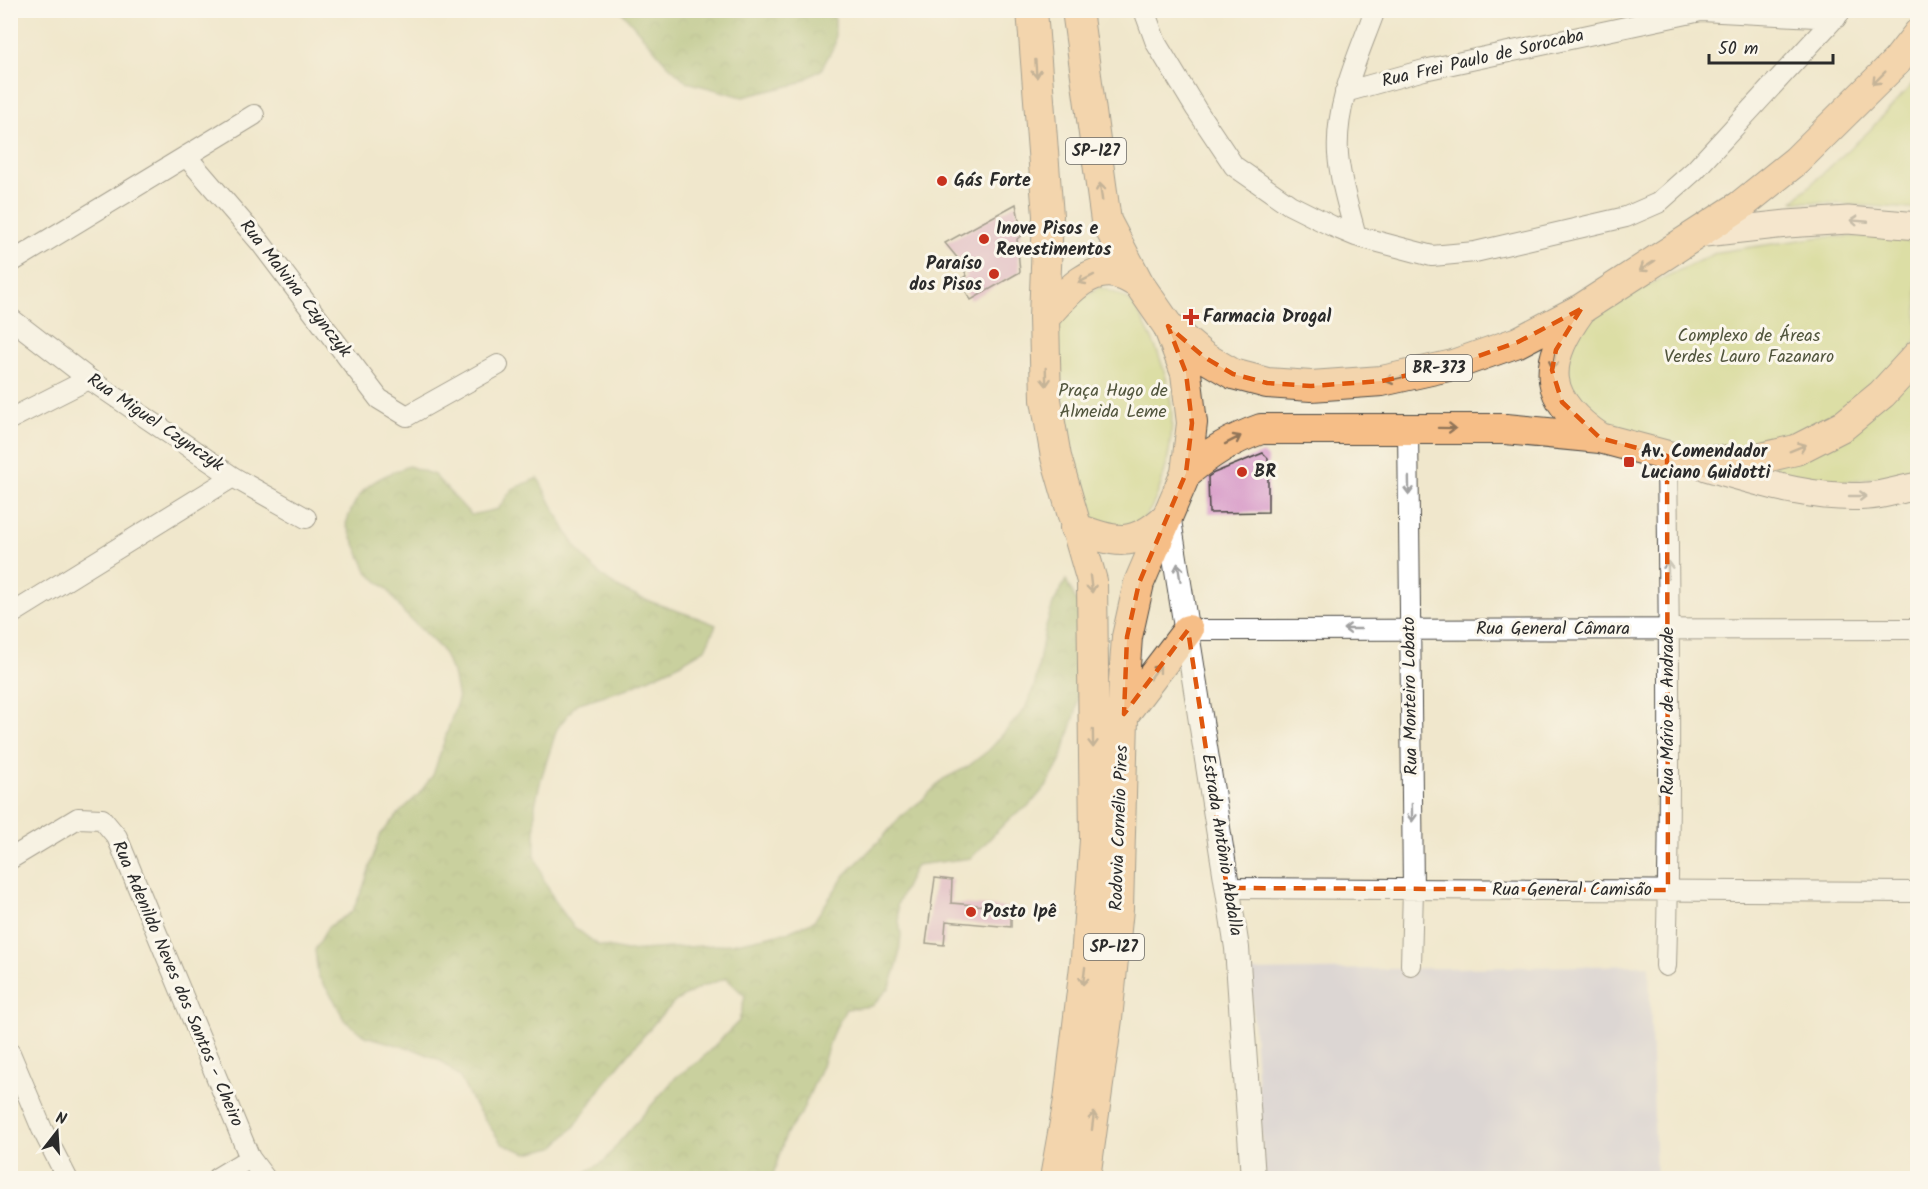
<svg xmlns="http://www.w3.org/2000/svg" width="1928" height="1189" font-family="Kalam,sans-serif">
  <defs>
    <pattern id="forest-crowns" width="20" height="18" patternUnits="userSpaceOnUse" patternTransform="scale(1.5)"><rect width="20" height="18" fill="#9ab466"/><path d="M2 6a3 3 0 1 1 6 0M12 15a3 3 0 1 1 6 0" fill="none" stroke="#7e9354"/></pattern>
  </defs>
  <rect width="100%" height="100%" fill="#fbf7ec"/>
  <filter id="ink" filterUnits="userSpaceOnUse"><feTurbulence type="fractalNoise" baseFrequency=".0167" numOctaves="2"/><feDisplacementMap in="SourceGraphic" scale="12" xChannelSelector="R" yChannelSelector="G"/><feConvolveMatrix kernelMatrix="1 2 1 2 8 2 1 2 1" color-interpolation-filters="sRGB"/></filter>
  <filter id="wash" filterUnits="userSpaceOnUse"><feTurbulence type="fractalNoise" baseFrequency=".008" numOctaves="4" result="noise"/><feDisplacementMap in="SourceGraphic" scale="24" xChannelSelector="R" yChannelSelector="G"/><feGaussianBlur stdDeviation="1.35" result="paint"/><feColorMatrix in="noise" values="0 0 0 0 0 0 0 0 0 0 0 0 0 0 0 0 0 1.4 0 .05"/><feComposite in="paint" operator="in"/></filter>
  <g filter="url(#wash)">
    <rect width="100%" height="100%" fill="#f0e7cc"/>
    <!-- industrial -->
    <path fill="#c3c0db" d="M1649,965L1656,1178H1264L1250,971Z"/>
    <!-- green -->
    <path fill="#c3d274" stroke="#777e50" stroke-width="1.5" d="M1917,79V209L1793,201L1869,131Z
      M1892,236L1917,245V339L1911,349L1868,394L1829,418L1789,436L1741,451L1680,446L1635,436L1585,408L1569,387L1566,344L1595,310L1718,252L1820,237Z
      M1099,287C1110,291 1123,295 1132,303C1140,312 1146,328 1152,339C1175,390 1178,431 1161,484C1155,502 1149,519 1130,528C1123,531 1099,526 1090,525L1062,454L1057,327L1059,313Z
      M1917,375V472L1842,482L1767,470Z"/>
    <!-- forest -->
    <path fill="url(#forest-crowns)" stroke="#627048" stroke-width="1.5" d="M621,11H829L835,19V44L821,70L797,84L743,97L687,82L667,64Z
      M409,466L434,475L471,515L498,509L512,489L538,478C558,516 578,563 616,586C644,603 685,611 716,625L705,649L678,665L628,688L576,704L557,729L541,779L535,805V855L544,880L556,903L573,926L598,945L626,951L731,944L788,932L814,921L845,875L883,837L901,816L922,800L943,779L967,767L989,750L1025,709L1035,684L1045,629L1053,604L1066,580L1078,604L1083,655L1076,712L1060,762L1047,785L1030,805L1008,820L971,858L916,865L897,905L901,935L898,962L890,987L872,1006L846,1009L832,1035L823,1063L801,1114L786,1134L772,1178H571L581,1175L605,1161L620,1141L677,1076L699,1061L739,1021L745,996L726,978L701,987L676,1001L657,1020L606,1081L575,1126L554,1147L527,1153L502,1144L472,1101L460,1078L440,1060L416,1050L365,1036L345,1021L333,998L318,976L315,950L328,927L352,912L363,888L380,835L399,813L418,795L433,775L458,699L453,673L441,649L403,612L388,590L368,573L346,524C357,487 375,478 409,466Z"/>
    <g id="blocks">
      <!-- building -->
      <path fill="#d799c7" d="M1016,204L1022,235L1017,239L1020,272L971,300L959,281L967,276L959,260L945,243Z
        M1263,453L1268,458V512L1209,513L1208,477L1214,473Z
        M935,878L952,880L951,903L1011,908V927L946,921L944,945L926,943Z"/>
    </g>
  </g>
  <g filter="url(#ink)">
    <use href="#blocks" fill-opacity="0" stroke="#494743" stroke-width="1.5"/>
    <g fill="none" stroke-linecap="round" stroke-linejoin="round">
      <defs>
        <path id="minor" d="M1144,10L1156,43L1196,109L1234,166L1290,205L1332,226L1356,236L1432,256L1475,252L1626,217L1658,203L1695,170L1842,10
          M1345,92L1424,70L1701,11L1836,18
          M186,156L260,242L379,399L407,416L498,365
          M1356,236C1349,209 1340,181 1338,154C1335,103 1358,57 1375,10
          M10,263L254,115
          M10,318L89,379L233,477L306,518
          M10,419L89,379
          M1408,427L1413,889L1411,965
          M10,615L233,477
          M1188,630L1918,629
          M10,859L78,818L102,819L117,837L250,1158L265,1178
          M1227,888L1918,892
          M1666,966C1671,796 1669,626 1667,456
          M10,1053L42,1129L67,1178
          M217,1178L250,1158"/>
        <path id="tertiary" d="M1168,514L1237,948L1253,1178"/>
        <path id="secondary" d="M1696,234L1787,224L1848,220L1918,226
          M1706,467C1759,482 1812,500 1868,496C1884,495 1901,489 1918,486"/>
        <path id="primary" d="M1032,10L1048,216L1044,318L1046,400L1056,457L1092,581L1095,840L1086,958L1069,1100L1055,1178
          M1077,10L1106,221L1139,284L1168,326L1186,373L1192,423L1186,473L1139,583L1127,637L1124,680L1118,909L1107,1019L1085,1178
          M1580,311C1541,365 1543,399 1600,438
          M1044,318C1063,297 1089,262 1122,275C1128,277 1134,281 1139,284
          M1172,330L1204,357L1233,374L1267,383L1311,386L1382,381L1453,365L1518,342L1581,309L1740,206L1796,161L1897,61L1918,34
          M1186,473C1211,452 1230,440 1261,429H1506L1600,438L1679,459L1743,462L1796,450L1843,426L1882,394L1918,355
          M1075,528C1114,542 1133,549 1166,518
          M1124,714L1188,630"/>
      </defs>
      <!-- minor casing -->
      <use href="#minor" stroke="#494743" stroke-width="22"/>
      <!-- tertiary casing -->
      <use href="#tertiary" stroke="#494743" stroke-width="26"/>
      <!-- secondary casing -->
      <use href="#secondary" stroke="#494743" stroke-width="29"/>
      <!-- primary casing -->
      <use href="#primary" stroke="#494743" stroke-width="32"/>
      <!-- minor -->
      <use href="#minor" stroke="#fff" stroke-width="20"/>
      <!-- tertiary -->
      <use href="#tertiary" stroke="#fff" stroke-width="24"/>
      <!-- secondary -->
      <use href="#secondary" stroke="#fbe5cf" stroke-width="27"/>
      <!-- primary -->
      <use href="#primary" stroke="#f6be87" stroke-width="30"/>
    </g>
    <!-- one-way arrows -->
    <defs><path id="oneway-shaft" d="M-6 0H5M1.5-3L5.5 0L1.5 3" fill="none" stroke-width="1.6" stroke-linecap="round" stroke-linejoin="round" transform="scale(1.5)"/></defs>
    <g stroke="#907459">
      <use href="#oneway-shaft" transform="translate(1036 69) rotate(86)"/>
      <use href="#oneway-shaft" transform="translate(1879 78) rotate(135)"/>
      <use href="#oneway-shaft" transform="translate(1101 192) rotate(-98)"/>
      <use href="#oneway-shaft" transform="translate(1647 266) rotate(147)"/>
      <use href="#oneway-shaft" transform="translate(1086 279) rotate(153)"/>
      <use href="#oneway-shaft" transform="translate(1554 360) rotate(101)"/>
      <use href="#oneway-shaft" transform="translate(1046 377) rotate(88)"/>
      <use href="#oneway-shaft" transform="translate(1394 379) rotate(167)"/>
      <use href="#oneway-shaft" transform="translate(1447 428) rotate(1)"/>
      <use href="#oneway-shaft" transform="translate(1233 440) rotate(-27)"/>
      <use href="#oneway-shaft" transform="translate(1798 448) rotate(-22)"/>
      <use href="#oneway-shaft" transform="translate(1091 584) rotate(83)"/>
      <use href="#oneway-shaft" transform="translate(1155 672) rotate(-53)"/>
      <use href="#oneway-shaft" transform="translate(1093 739) rotate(89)"/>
      <use href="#oneway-shaft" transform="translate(1084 976) rotate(97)"/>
      <use href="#oneway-shaft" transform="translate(1093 1121) rotate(-83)"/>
    </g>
    <g stroke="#93887d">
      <use href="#oneway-shaft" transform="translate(1859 221) rotate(-175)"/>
      <use href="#oneway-shaft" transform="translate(1858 496)"/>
    </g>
    <g stroke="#a0a0a0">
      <use href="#oneway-shaft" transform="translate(1409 486) rotate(89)"/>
      <use href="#oneway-shaft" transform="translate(1668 570) rotate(-91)"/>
      <use href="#oneway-shaft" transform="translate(1179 572) rotate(-99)"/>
      <use href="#oneway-shaft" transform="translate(1352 629) rotate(180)"/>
      <use href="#oneway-shaft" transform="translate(1412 813) rotate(89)"/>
    </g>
  </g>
  <!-- marked area -->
  <path d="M0 0H1928V1189H0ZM1581,309L1556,350L1552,370L1562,402L1600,438L1667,456L1668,890L1227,888L1188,630L1124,714L1127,637L1139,583L1186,473L1192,423L1186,373L1168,326L1204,357L1233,374L1267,383L1311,386L1382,381L1453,365L1518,342Z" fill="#f0e7cc" fill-opacity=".55" fill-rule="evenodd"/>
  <path fill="none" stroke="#df570e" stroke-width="4.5" stroke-dasharray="12 8" stroke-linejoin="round" d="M1581,309L1556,350L1552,370L1562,402L1600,438L1667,456L1668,890L1227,888L1188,630L1124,714L1127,637L1139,583L1186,473L1192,423L1186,373L1168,326L1204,357L1233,374L1267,383L1311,386L1382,381L1453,365L1518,342Z"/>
  <!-- markers -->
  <g fill="#c8321e" stroke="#fbf7ec" stroke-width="2">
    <circle cx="942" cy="181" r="6"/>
    <circle cx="984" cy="239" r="6"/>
    <circle cx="994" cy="274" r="6"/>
    <path d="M1188 308h6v6h6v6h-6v6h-6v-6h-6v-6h6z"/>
    <rect x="1623" y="456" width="12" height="12" rx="3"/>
    <circle cx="1242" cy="472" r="6"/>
    <circle cx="971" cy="912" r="6"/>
  </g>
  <g text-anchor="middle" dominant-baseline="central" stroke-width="6" stroke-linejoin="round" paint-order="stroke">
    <!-- shield labels -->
    <g fill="#fbf7ec" stroke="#696865" stroke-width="1.5">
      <rect x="1066" y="138" width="60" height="26" rx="4.5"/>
      <rect x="1406" y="355" width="66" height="26" rx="4.5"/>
      <rect x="1084" y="934" width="60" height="26" rx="4.5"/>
    </g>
    <g font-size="16" font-weight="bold" fill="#2b2b2b">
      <text x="1096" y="151">SP-127</text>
      <text x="1439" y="368">BR-373</text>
      <text x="1114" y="947">SP-127</text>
    </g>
    <!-- street labels -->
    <g font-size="18" fill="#2b2b2b" stroke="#fbf7ec">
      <text transform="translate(1483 59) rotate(-13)">Rua Frei Paulo de Sorocaba</text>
      <text transform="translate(295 289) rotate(52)">Rua Malvina Czynczyk</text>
      <text transform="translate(155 423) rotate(34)">Rua Miguel Czynczyk</text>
      <text x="1553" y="629">Rua General Câmara</text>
      <text transform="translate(1411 696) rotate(-91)">Rua Monteiro Lobato</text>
      <text transform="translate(1668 711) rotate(-90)">Rua Mário de Andrade</text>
      <text transform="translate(1120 828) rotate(-88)">Rodovia Cornélio Pires</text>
      <text transform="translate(1221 845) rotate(81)">Estrada Antônio Abdalla</text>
      <text x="1572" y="890">Rua General Camisão</text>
      <text transform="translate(177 984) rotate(67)">Rua Adenildo Neves dos Santos - Cheiro</text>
    </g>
    <!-- poi labels -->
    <g font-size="18" font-weight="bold" fill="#2b2b2b" stroke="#fbf7ec" text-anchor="start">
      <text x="954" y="181">Gás Forte</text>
      <text x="996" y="229">Inove Pisos e<tspan x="996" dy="21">Revestimentos</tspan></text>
      <text x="982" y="264" text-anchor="end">Paraíso<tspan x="982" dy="21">dos Pisos</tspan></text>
      <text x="1203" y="317">Farmacia Drogal</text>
      <text x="1641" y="452">Av. Comendador<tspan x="1641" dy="21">Luciano Guidotti</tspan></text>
      <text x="1254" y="472">BR</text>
      <text x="983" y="912">Posto Ipê</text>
    </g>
    <!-- park labels -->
    <g font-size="18" fill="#51553d" stroke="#fbf7ec">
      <text x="1749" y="336">Complexo de Áreas<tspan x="1749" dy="21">Verdes Lauro Fazanaro</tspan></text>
      <text x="1113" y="391">Praça Hugo de<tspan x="1113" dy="21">Almeida Leme</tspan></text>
    </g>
  </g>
  <!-- margin -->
  <rect width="1928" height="1189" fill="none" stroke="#fbf7ec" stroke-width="36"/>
  <!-- north arrow -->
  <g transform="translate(57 1132) rotate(17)" stroke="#fbf7ec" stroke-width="4.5" paint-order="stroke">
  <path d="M0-4.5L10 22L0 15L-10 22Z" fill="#2b2b2b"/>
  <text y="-9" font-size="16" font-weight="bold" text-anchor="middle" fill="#2b2b2b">N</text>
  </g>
  <!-- scale -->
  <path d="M1709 54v9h124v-9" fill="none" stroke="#2b2b2b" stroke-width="3"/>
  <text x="1718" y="54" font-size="18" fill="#2b2b2b" stroke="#fbf7ec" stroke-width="4.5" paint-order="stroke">50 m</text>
</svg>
